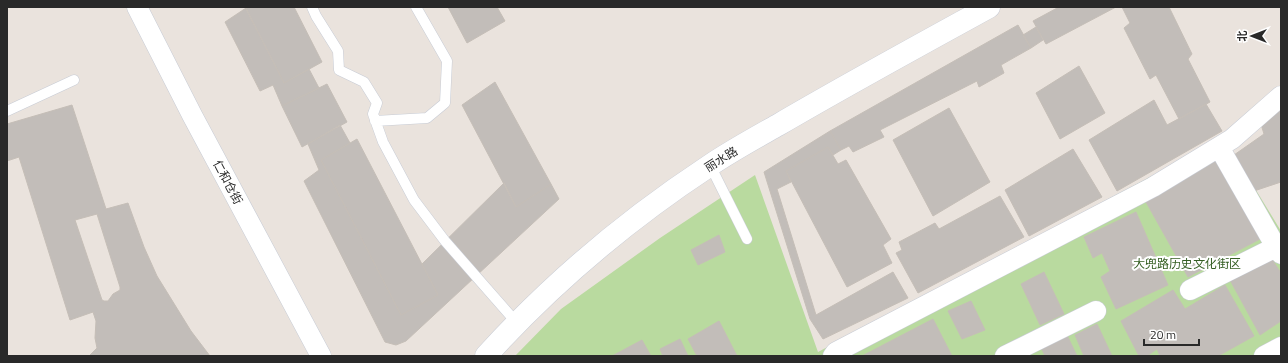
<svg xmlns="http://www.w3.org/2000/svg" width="1288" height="363" font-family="'Titillium Web','Noto Sans SC',sans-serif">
  <rect width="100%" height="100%" fill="#eae3dd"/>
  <!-- green -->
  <path fill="#b9da9f" d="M1224,138L1281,231V356H515L561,309L660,238L755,175L818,352Z"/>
  <!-- building -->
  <path fill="#c2bdb9" stroke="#c5beb7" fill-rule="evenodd" d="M245,7H294L322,62L284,83Z
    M448,7H497L505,21L467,43Z
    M1059,7H1116L1046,44L1033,21Z
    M1122,7H1169L1192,54L1188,59L1210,102L1179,119L1156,75L1150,79L1124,28L1130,23Z
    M246,8L284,83L309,69L319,88L282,106L273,85L260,91L225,22Z
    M1018,25L1031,48L1001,65L1004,73L979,87L977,81L880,130L884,137L853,152L849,146L841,150L830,131Z
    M1036,27L1043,40L1031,48L1023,35Z
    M1079,66L1105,113L1060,139L1036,93Z
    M495,82L551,184L516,207L462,105Z
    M327,84L347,122L302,147L282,106Z
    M1154,100L1167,125L1206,104L1222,131L1117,191L1089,140Z
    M72,105L106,209L128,203L144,247L157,276L191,331L210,356H89L97,348L95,338L96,321L93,312L70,320L19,157L7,161V124ZM97,214L120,287V290L113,294L108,301H104L102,300L75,220Z
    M949,108L990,182L933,216L893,140Z
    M1281,109V182L1251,192L1234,155L1264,134L1260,121Z
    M340,125L350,143L321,160L401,315L438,295L422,264L504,183L516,207L551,184L559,199L406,341L396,345L385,342L304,181L319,170L308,144Z
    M830,131L841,150L833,155L828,147L786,171L791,182L777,189L816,315L893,272L908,298L823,339L810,319L764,172Z
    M357,139L438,295L401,315L321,160Z
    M828,147L838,164L846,160L891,239L883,245L892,263L847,287L786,171Z
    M1073,149L1102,197L1029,236L1005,190Z
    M1217,158L1260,239L1188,277L1146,202Z
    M1000,196L1024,237L918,293L896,253L902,250L899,242L935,223L939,229Z
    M1136,212L1168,285L1116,309L1101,277L1110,271L1102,253L1093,258L1084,237Z
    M719,235L725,252L698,265L691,250Z
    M1269,255L1281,273V321L1260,335L1230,280Z
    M1044,272L1064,314L1040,325L1021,284Z
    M1225,285L1254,336L1218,356H1160L1157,349L1147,356H1139L1121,321L1173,290L1185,309Z
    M971,301L985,330L962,339L948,311Z
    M933,319L952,356H862Z
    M719,321L737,356H697L688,339Z
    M1097,324L1112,356H1084L1075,335Z
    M1065,331L1077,356H1045L1039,343Z
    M680,339L688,356H663L660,349Z
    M642,340L651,356H612Z"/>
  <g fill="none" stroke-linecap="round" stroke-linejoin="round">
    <defs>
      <path id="lane" d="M312,7L316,16L338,51L339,70L364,82L377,103L373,114L383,142L414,200L445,241L516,322
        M7,111L74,80
        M375,121L427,118L445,103L447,61L416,7
        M710,165L747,239"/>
      <path id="street" d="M137,7L192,115L321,356
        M1219,147L1276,247L1281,254
        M1190,290L1276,247
        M833,356L836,352L1153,187L1232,139L1281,96
        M1005,356L1096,311
        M1264,356L1281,347"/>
      <path id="secondary" d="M486,356C552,283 627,220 709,166C731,151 755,138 778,125C848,84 918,46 989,7"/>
    </defs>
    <!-- lane casing -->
    <use href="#lane" stroke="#c8ccd5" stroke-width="11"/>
    <!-- street casing -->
    <use href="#street" stroke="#c8ccd5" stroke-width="21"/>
    <!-- secondary casing -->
    <use href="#secondary" stroke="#c8ccd5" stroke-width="23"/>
    <!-- lane -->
    <use href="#lane" stroke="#fff" stroke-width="10"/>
    <!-- street -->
    <use href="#street" stroke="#fff" stroke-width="20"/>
    <!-- secondary -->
    <use href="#secondary" stroke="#fff" stroke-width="22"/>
  </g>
  <g text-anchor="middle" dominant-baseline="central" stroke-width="4" stroke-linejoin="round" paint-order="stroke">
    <!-- street labels -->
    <g font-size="12" fill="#292929" stroke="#fff">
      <text transform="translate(721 159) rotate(-32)">丽水路</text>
      <text transform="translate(228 182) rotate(62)">仁和仓街</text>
    </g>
    <!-- park labels -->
    <g font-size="12" fill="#345e22" stroke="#fff">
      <text x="1187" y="263">大兜路历史文化街区</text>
    </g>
  </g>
  <!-- border -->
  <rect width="1288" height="363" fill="none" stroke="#292929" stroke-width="16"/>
  <!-- north arrow -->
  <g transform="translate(1252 36) rotate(270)" stroke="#ffffff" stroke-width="3" paint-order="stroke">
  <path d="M0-3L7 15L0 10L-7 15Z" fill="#292929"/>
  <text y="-6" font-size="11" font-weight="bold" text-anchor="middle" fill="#292929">北</text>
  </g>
  <!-- scale -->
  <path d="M1144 339v6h55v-6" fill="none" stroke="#292929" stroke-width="2"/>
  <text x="1150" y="339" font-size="12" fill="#292929" stroke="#ffffff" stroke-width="3" paint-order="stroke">20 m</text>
</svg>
